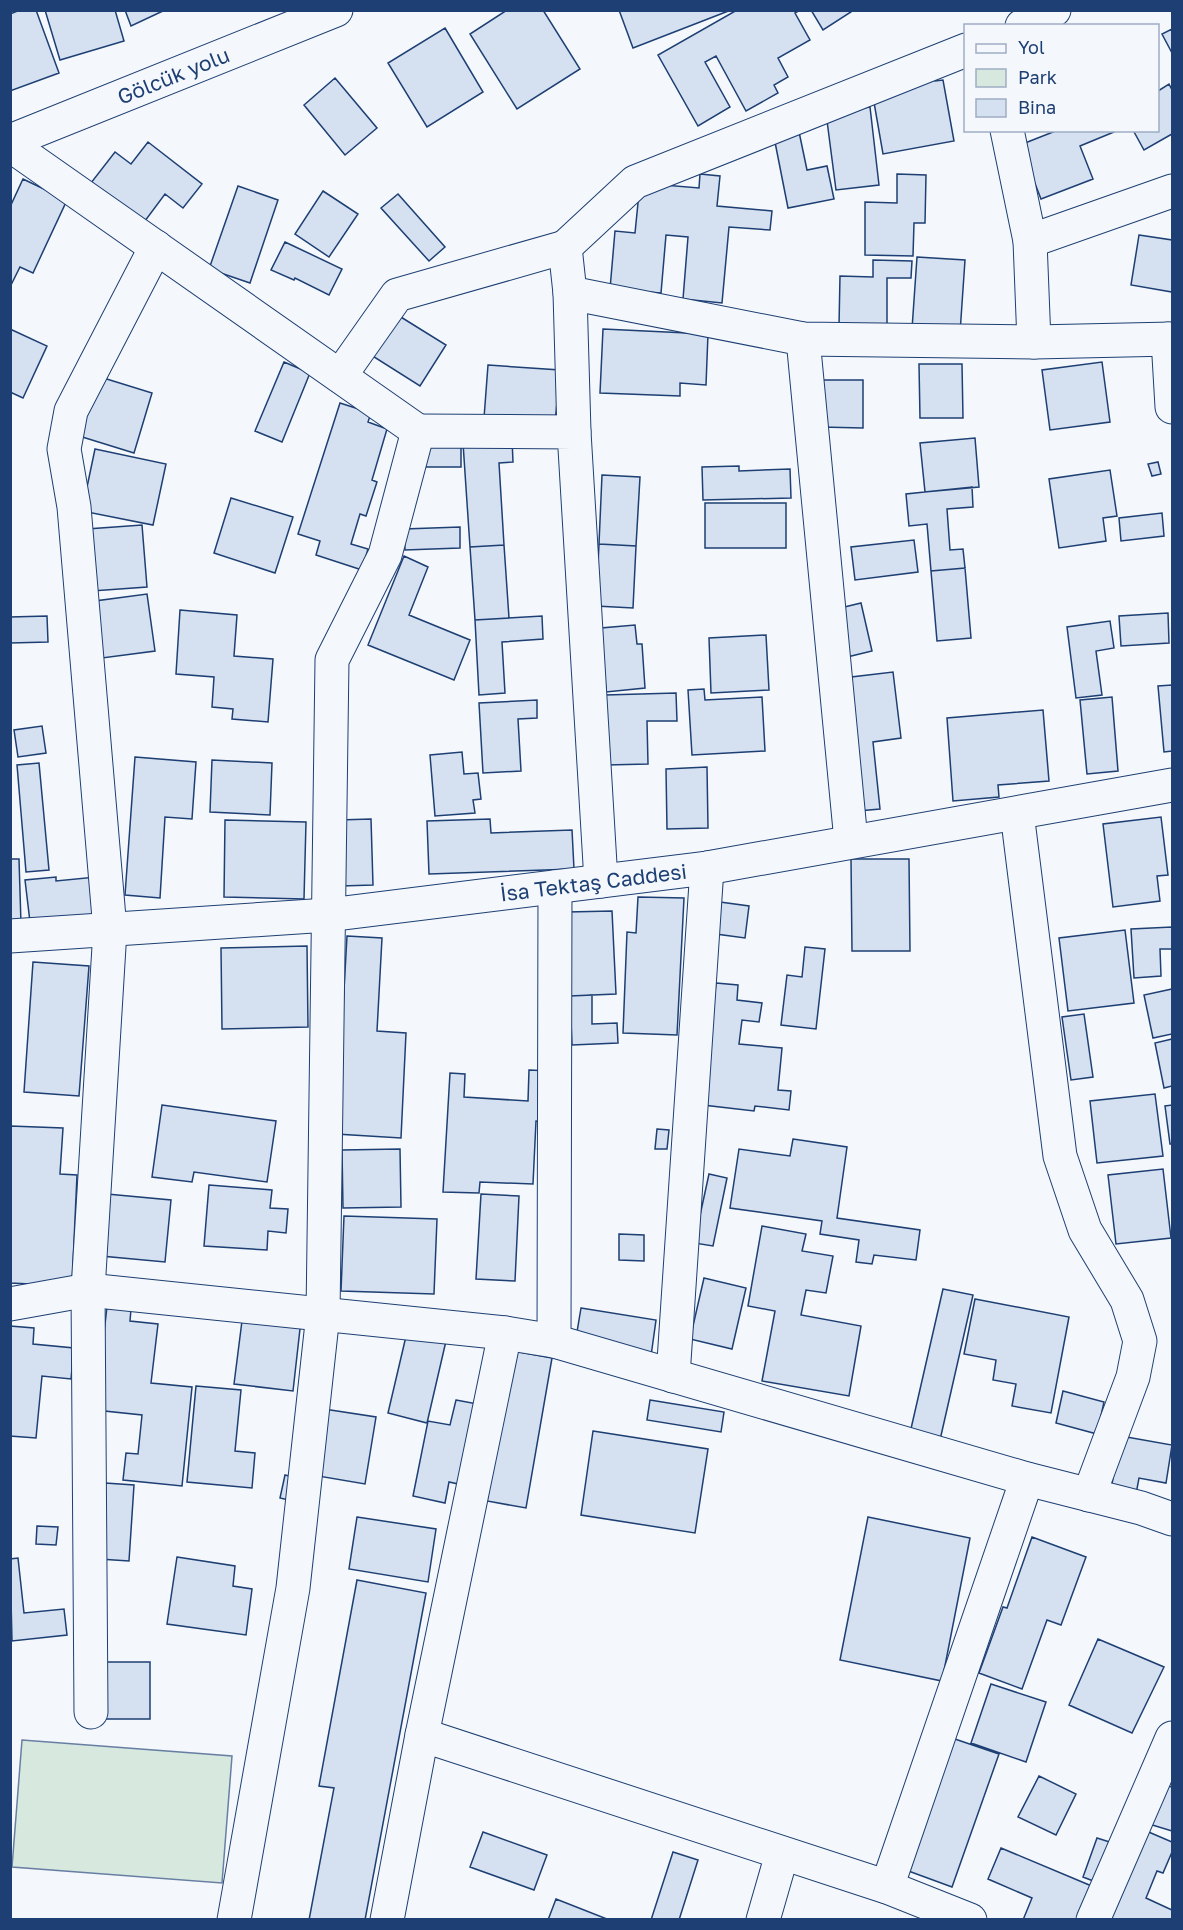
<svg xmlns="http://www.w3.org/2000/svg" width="1183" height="1930" font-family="'Golos Text',sans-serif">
  <rect width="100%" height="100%" fill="#f4f7fb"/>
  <!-- green -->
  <path fill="#d7e8df" stroke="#687fa3" stroke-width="1.5" d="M22,1740L232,1756L222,1883L12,1867Z"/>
  <!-- building -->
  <path fill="#d5e0f0" stroke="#1d3f73" stroke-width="1.5" d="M20,10H36L59,73L10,91V14Z
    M45,10H115L124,41L60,60Z
    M125,10H165L131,26Z
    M507,10H543L580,69L517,109L470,34Z
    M619,10H731L633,48Z
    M737,10H800L795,13L810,40L778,58L788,77L774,85L778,93L746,111L716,56L705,62L730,107L698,126L658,55Z
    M811,10H854L823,30Z
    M445,28L483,92L427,127L388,63Z
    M1172,29V53L1162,34Z
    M335,78L377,128L345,155L304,105Z
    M934,79L935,81L943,80L954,141L883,154L872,91Z
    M1169,84L1172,90V134L1144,150L1133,130H1158V91Z
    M870,107L879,185L836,190L826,113Z
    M798,127L807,170L827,166L834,199L788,208L773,132Z
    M1058,130H1114V132L1080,146L1093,179L1041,199L1020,145Z
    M148,142L202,184L183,208L165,194L139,229L87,188L115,152L131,164Z
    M700,174L720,176L717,206L772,211L770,230L729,227L722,303L683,299L688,237L666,235L661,293L610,289L615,231L635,233L640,183L699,188Z
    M897,174L926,175L925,223H914L913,256L865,255V202L897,203Z
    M23,179L67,200L33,273L20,267L10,287V207Z
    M238,186L278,200L250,283L209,269Z
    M323,191L358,214L329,257L295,234Z
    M398,194L445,247L429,261L381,208Z
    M1139,235L1172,240V292L1131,285Z
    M285,242L342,269L329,295L295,278L294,280L271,270Z
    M917,257L965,260L960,333L912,329Z
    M873,260L912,261L911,278H887V327L839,326L840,276L873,277Z
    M396,314L446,345L420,386L371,355Z
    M10,329L47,346L23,398L10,392Z
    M603,329L708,334L706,385L680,383V396L600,393Z
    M284,362L310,373L282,442L255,431Z
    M1102,362L1110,422L1050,430L1042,370Z
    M919,364H962L963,418H920Z
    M488,365L560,370L555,423L484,418Z
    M97,376L152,393L134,453L79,436Z
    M821,380H863V428L820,427Z
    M340,403L371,413L368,422L387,429L372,480L377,482L366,516L360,514L351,544L368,549L362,570L316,555L320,541L298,534Z
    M975,438L979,487L925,492L920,443Z
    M512,439L513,462L499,463L504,545L470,547L463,443Z
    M424,445H461V467H424Z
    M95,449L166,464L153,525L82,511Z
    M1158,462L1161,474L1152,476L1148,464Z
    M739,466V471L790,469L791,498L703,500L702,467Z
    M1110,470L1117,516L1103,518L1106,541L1059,548L1049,479Z
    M602,475L640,477L636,546L599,544Z
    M972,487L973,507L947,509L950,550L963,549L965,568L931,571L927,524L909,526L906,494Z
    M231,498L293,517L275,573L214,553Z
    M705,503H786V548H705Z
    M1162,513L1164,536L1121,541L1119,518Z
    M142,525L147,587L92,591L87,529Z
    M460,527V548L405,550L404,529Z
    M914,540L918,572L855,580L851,547Z
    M599,544L636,546L633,608L596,606Z
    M504,545L509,618L475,620L470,547Z
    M404,556L428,567L409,615L470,640L454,680L368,645Z
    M965,568L971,638L937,641L931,571Z
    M147,594L155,651L102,658L95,601Z
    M861,603L872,651L843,658L832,610Z
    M180,610L237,615L234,656L273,659L268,722L232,719L233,709L212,707L214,677L176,674Z
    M1168,613L1169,643L1121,646L1119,616Z
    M47,616L48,642L10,643V617Z
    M542,616L543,639L502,642L505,693L479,695L475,620Z
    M1110,621L1114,648L1096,651L1102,695L1076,698L1067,627Z
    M635,625L637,644H642L645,688L606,692L601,628Z
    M766,635L769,690L711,693L709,638Z
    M893,672L901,738L873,742L880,809L858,811L843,678Z
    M1172,685V751L1164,752L1158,686Z
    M704,689L705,700L762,697L765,751L692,755L688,690Z
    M676,693L677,721H647L648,764L606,765L605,695Z
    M1112,697L1118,771L1087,774L1080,700Z
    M537,700V718L518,719L521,771L483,773L479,703Z
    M1043,710L1049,781L998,785L999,797L953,801L947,718Z
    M42,726L46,753L18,757L14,730Z
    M462,752L464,774L478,773L481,799L473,800L475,813L435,816L430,755Z
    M135,757L196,762L192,819L165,817L160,898L125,895Z
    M212,760L272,763L270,815L210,812Z
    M39,763L49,870L26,872L17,765Z
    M707,767L708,828L667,829L666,769Z
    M1161,817L1168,875L1157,876L1160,901L1113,907L1103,824Z
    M371,819L373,885L341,886L338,820Z
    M490,819L491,833L572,830L574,869L429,874L427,821Z
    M225,820L306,822L304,899L224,897Z
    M10,859H19L21,924L10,925Z
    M851,859H909L910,951H852Z
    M56,877V881L96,877L100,914L30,922L25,880Z
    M638,897L684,898L677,1035L623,1033L627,932L636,933Z
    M720,902L749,906L745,938L716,934Z
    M612,911L616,994L570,996L567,912Z
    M1172,927V949H1160L1161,976L1134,978L1131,929Z
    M1125,930L1134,1003L1068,1011L1059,938Z
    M347,936L382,938L377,1031L406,1033L401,1138L336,1134Z
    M307,946L308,1027L222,1029L221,948Z
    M805,947L825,949L816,1029L781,1025L787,975L802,977Z
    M33,962L89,966L79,1096L24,1092Z
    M716,983L738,985L737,1000L762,1003L759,1022L742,1020L739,1044L782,1048L778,1090L791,1091L789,1110L755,1106L754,1111L703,1105Z
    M1172,989V1034L1153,1038L1144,995Z
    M592,995V1024L617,1023L618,1043L572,1045L570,996Z
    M1084,1014L1093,1077L1071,1080L1062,1017Z
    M1172,1039V1086L1164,1088L1155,1043Z
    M529,1070L551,1071L548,1122L536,1121L533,1184L480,1182L479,1193L443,1192L450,1073L465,1074L464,1097L528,1101Z
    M1155,1094L1163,1156L1097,1163L1090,1101Z
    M162,1105L276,1121L267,1182L194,1172L192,1182L152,1177Z
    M1172,1105V1144H1170L1165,1106Z
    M10,1126L63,1128L60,1174L77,1175L72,1286L10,1283Z
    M657,1129L669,1130L667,1149H655Z
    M793,1139L847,1147L837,1218L920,1230L916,1260L874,1255L872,1264L856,1262L859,1240L820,1234L822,1221L730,1208L739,1149L790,1156Z
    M400,1149L401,1207L343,1208L342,1150Z
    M1163,1169L1171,1238L1116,1244L1108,1175Z
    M709,1174L727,1178L713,1246L694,1243Z
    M209,1185L272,1190L270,1208L288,1209L286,1233L268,1231L267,1250L204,1246Z
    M107,1194L171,1200L165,1262L101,1256Z
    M481,1194L519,1196L515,1281L476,1279Z
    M344,1216L437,1219L434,1294L341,1291Z
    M762,1226L806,1234L802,1251L833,1256L826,1293L806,1290L801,1315L861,1326L849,1396L762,1381L775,1311L748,1306Z
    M619,1234L644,1235V1261L619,1260Z
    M704,1278L746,1288L732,1349L690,1339Z
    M943,1289L973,1295L940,1440L910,1433Z
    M975,1299L1069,1317L1051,1413L1012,1406L1016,1384L993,1380L996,1360L964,1354Z
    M107,1307L131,1309L130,1321L158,1324L151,1383L192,1387L182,1486L123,1480L126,1453L138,1454L142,1415L95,1410Z
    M581,1308L656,1320L651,1356L575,1344Z
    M243,1313L301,1320L293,1391L234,1384Z
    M10,1326L34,1328L33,1344L74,1348L71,1379L42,1376L36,1438L10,1436Z
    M407,1332L446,1341L427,1423L388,1413Z
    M514,1351L552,1358L526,1508L487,1501Z
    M196,1386L241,1390L235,1451L255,1453L252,1488L187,1482Z
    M1063,1391L1104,1402L1097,1434L1056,1423Z
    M456,1400L483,1405L467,1486L449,1482L445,1503L413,1496L428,1421L450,1425Z
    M650,1400L724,1412L721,1432L647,1420Z
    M324,1409L376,1417L365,1484L312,1475Z
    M593,1431L708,1449L695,1533L581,1515Z
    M1121,1436L1172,1445L1166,1483L1139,1478L1136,1494L1111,1489Z
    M285,1475L298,1478L293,1501L280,1498Z
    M105,1483L134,1485L129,1561L99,1559Z
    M357,1517L436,1529L428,1582L349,1569Z
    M868,1517L970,1538L942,1681L840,1660Z
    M37,1526L58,1527L56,1545L36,1544Z
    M1032,1537L1086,1557L1061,1625L1047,1620L1022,1689L979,1673L1003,1607L1007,1608Z
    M177,1557L235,1566L233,1586L252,1589L246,1635L167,1624Z
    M18,1558L24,1613L64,1609L67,1635L12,1641L10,1559Z
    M357,1580L426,1593L365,1920H309L334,1788L319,1786Z
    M1098,1639L1164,1667L1132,1733L1069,1705Z
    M99,1662H150V1719H99Z
    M991,1684L1046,1702L1026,1762L971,1743Z
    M949,1737L999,1754L952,1887L903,1869Z
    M1039,1776L1076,1794L1056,1835L1018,1817Z
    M1161,1784L1172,1787V1831L1149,1824Z
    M1144,1830L1172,1842V1852L1163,1873L1157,1871L1146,1898L1172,1910V1920H1107Z
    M483,1832L547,1855L534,1890L470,1867Z
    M1097,1838L1116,1844L1101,1884L1083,1877Z
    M1001,1848L1094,1887L1080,1920H1023L1032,1898L988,1879Z
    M673,1852L698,1860L679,1920H651Z
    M556,1899L607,1919V1920H548Z"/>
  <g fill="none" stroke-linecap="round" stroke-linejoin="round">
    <defs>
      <g id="minor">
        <path d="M1022,26L1054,10"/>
        <path d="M10,145L418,431"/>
        <path d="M1030,241L1172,191"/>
        <path d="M565,247L635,182L966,50"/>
        <path d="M570,293L803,339L1034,342L1030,241L1007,130"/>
        <path d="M803,339L851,841"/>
        <path d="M1168,339L1172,407"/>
        <path d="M1034,342L1172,339"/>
        <path d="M340,376L397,295L565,247L570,293L574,432"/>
        <path d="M1017,813L1060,1156L1085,1230L1127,1300L1140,1341L1133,1377L1089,1495"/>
        <path id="s1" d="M10,936L328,915L707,868L1172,785"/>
        <path d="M10,1304L88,1290L505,1333L554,1341L1027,1479L887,1887"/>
        <path d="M554,1341L555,887"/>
        <path d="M673,1376L707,868"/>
        <path d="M1027,1479L1141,1508L1172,1519"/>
        <path d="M91,1712L88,1290L110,930L74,507L64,449L71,411L156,247"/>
        <path d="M422,1735L887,1887L970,1920"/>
        <path d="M234,1920L293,1588L323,1314L332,660L385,555L418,431L574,432L601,881"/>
        <path d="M387,1920L422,1735L505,1333"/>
        <path d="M763,1920L782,1854"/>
        <path d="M1093,1920L1172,1738"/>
      </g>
      <g id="major">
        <path id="s2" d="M10,141L336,10"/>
      </g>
    </defs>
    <!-- minor casing -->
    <use href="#minor" stroke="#1d3f73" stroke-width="35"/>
    <!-- major casing -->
    <use href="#major" stroke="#1d3f73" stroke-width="35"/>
    <!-- minor -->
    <use href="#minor" stroke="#f4f7fb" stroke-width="33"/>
    <!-- major -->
    <use href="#major" stroke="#f4f7fb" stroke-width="33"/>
  </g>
  <g text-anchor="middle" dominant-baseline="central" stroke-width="4.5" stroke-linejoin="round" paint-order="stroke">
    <!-- street labels -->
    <g font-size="21" fill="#1d3f73" stroke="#f4f7fb">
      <text stroke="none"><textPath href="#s2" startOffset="176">Gölcük yolu</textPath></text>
      <text stroke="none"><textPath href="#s1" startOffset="586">İsa Tektaş Caddesi</textPath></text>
    </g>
  </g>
  <!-- border -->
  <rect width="1183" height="1930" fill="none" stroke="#1d3f73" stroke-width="24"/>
  <!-- legend -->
  <rect x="964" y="24" width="195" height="108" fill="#f4f7fb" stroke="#9eadc5" stroke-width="1.5"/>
  <rect x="976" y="44" width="30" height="9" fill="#f4f7fb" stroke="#9eadc5" stroke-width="1.5"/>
  <text x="1018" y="54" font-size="18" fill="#1d3f73">Yol</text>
  <rect x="976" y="69" width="30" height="18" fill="#d7e8df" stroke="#9eadc5" stroke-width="1.5"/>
  <text x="1018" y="84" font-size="18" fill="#1d3f73">Park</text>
  <rect x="976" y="99" width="30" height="18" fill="#d5e0f0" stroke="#9eadc5" stroke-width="1.5"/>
  <text x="1018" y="114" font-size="18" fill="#1d3f73">Bina</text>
</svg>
